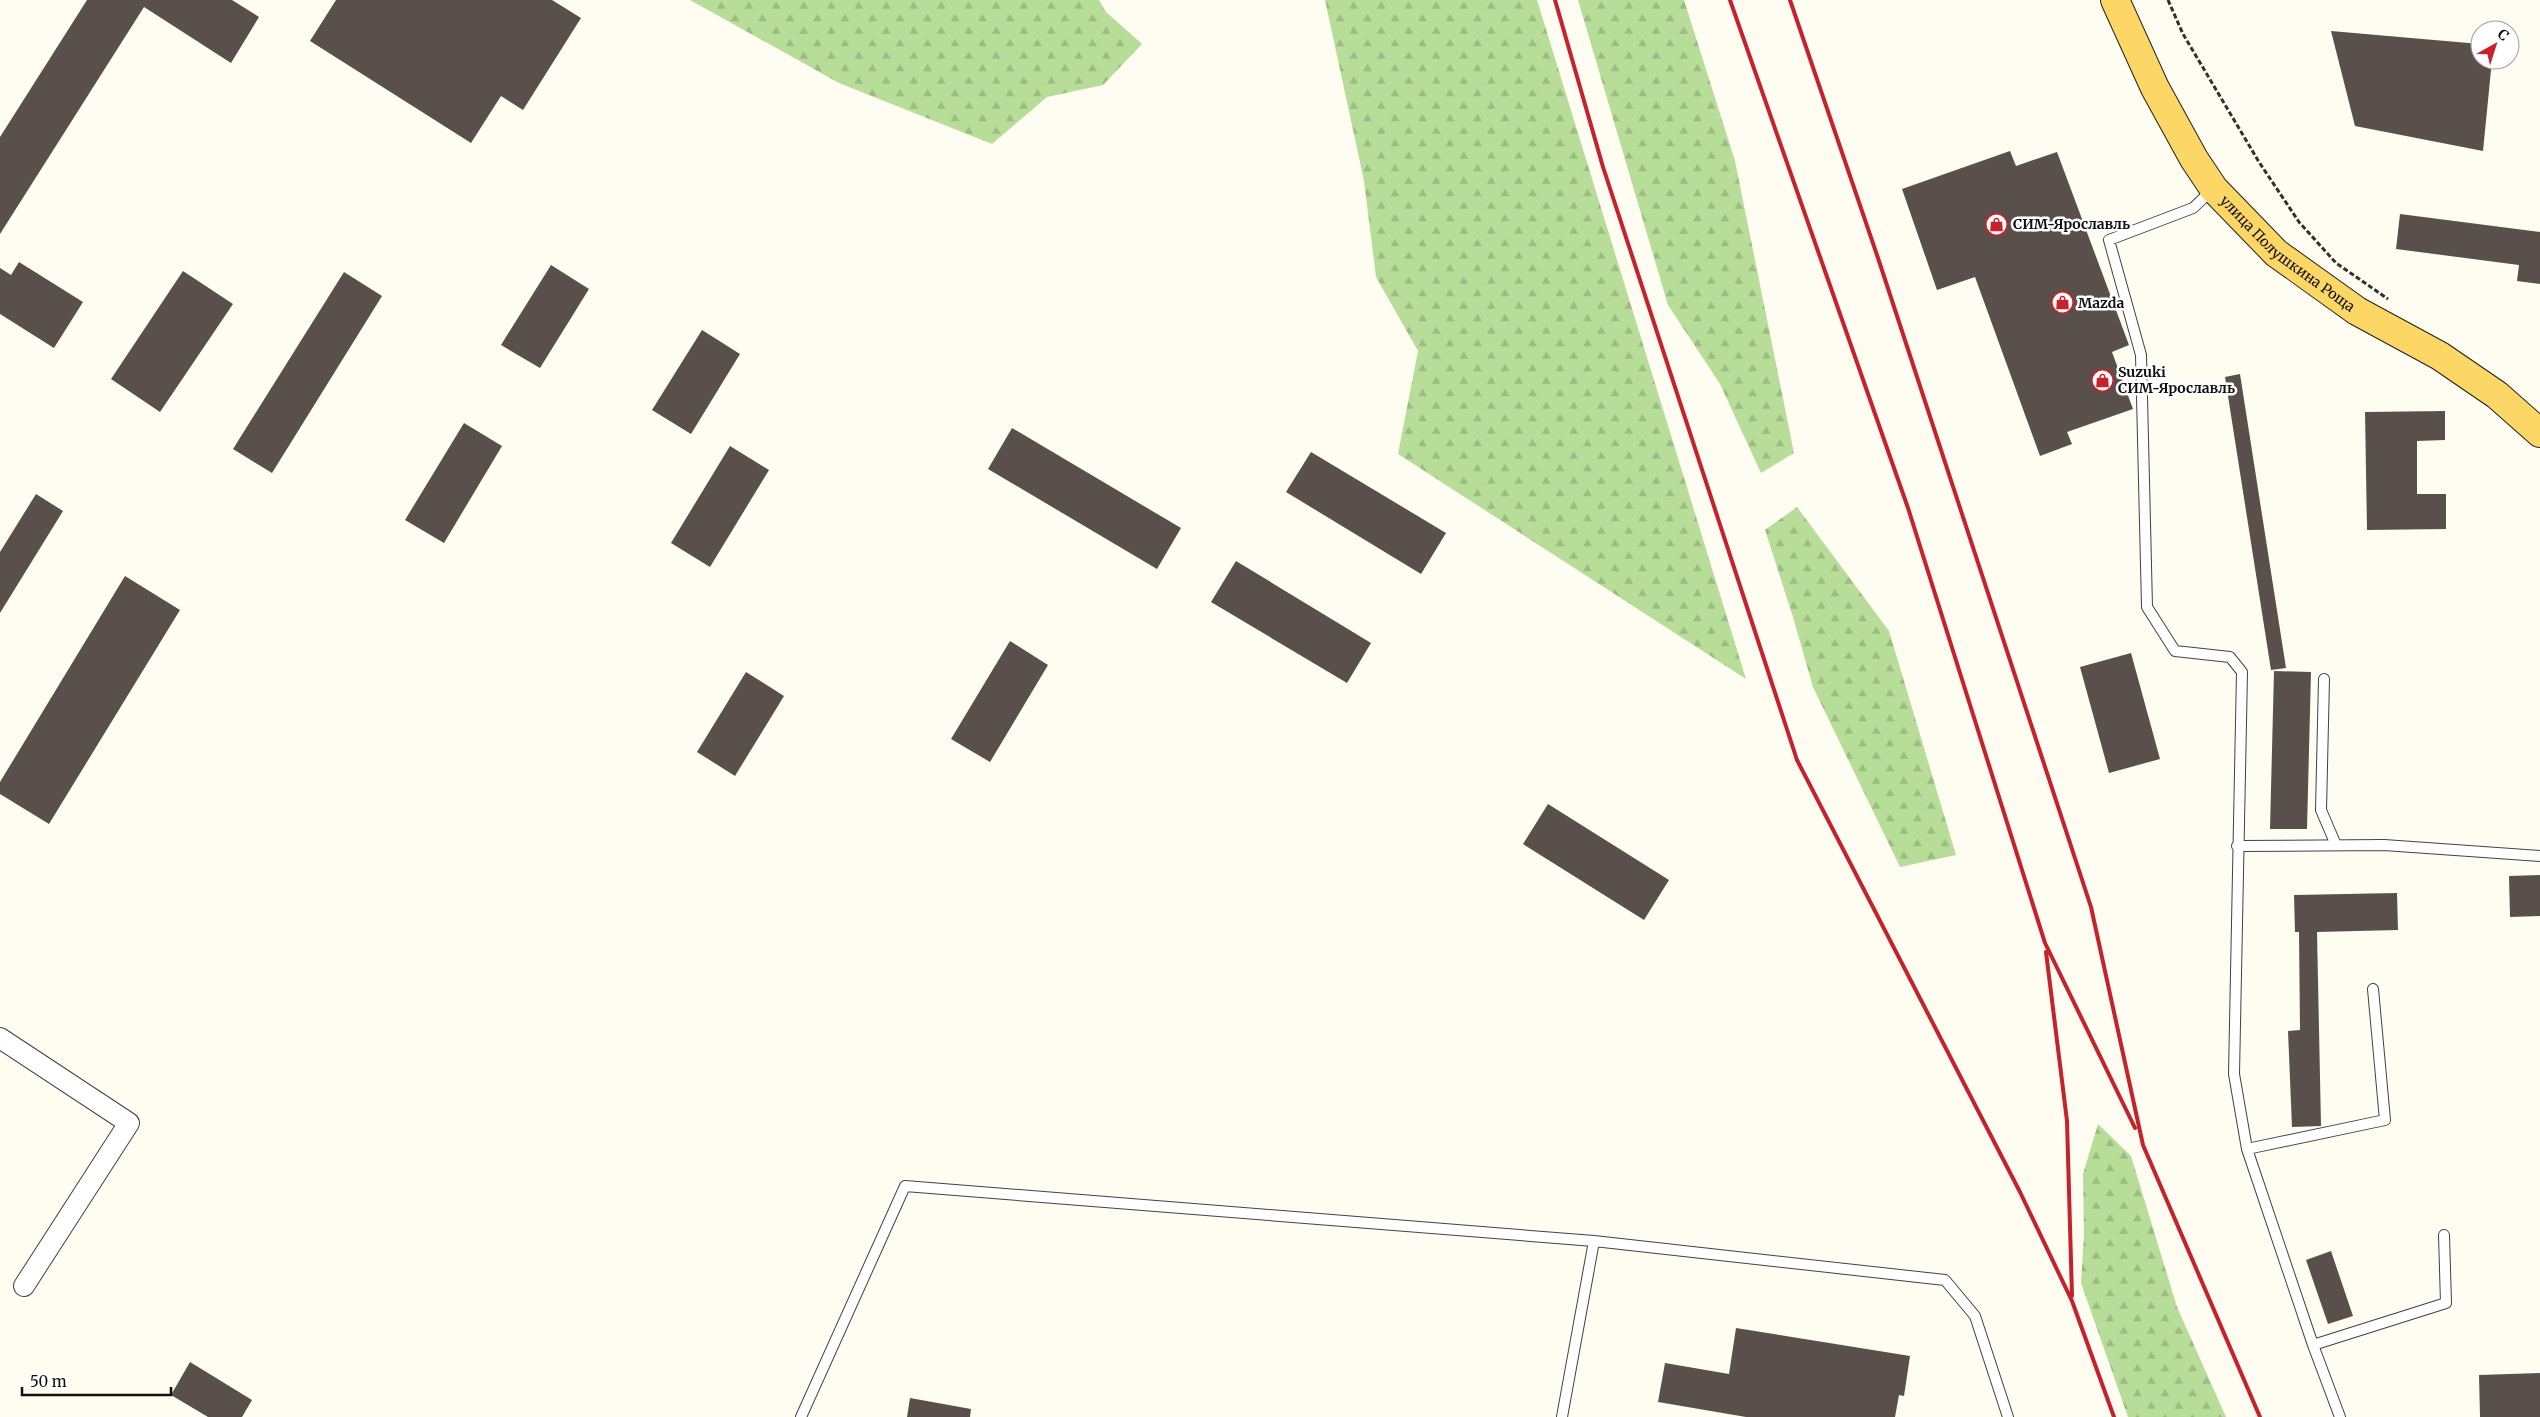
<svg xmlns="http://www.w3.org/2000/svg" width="2540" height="1417" font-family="Merriweather,serif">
  <defs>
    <pattern id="forest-firs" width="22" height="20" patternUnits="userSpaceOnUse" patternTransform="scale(1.25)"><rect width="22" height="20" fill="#b7dd98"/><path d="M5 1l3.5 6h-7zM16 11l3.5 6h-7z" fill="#9cbc82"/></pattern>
  </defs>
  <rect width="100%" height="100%" fill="#fffcf2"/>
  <!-- forest -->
  <path fill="url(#forest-firs)" d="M690,0H1099L1106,12L1142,44L1103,85L1047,97L992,144L839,83Z
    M1325,0H1537L1746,679L1398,454L1418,351L1376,277L1364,181Z
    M1578,0H1684L1735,161L1794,453L1761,473L1720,384L1668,305Z
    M1797,507L1889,631L1956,855L1900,867L1813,687L1793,617L1765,530Z
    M2098,1124L2131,1156L2177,1307L2226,1417H2128L2081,1283L2084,1235L2083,1174Z"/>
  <!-- building -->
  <path fill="#59504b" d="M87,0H232L259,17L231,63L144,7L0,234V137Z
    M336,0H552L581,18L523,110L501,96L471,143L310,41Z
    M2331,31L2480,44V60H2492L2483,151L2355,126Z
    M2010,151L2016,166L2057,152L2129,345L2112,352L2133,409L2067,432L2072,444L2040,456L1975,277L1937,290L1902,189Z
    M2400,214L2540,232V284L2517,281L2519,265L2396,249Z
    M19,262L83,302L54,348L0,314V268L11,275Z
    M551,265L589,289L540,368L501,345Z
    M183,271L233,304L160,412L111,379Z
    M344,272L382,296L272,473L233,449Z
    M702,330L740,354L691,434L652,410Z
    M2240,374L2286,668L2271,670L2225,377Z
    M2445,411V440L2417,441V494H2446V529L2367,530L2365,412Z
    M464,423L502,446L444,543L405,520Z
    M1012,428L1181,528L1157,569L988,469Z
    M730,446L769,470L710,567L671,543Z
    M1311,452L1446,533L1421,574L1286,492Z
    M36,494L63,511L0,613V552Z
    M1236,561L1371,643L1347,683L1211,602Z
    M125,576L180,610L49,824L0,794V782Z
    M1010,641L1048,665L990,762L951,739Z
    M2131,653L2160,759L2109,773L2080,667Z
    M2274,671L2311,672L2307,829H2270Z
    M746,672L784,696L735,776L697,752Z
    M1548,804L1669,880L1644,920L1523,844Z
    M2540,875V916L2510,917L2509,876Z
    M2397,893L2398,930L2317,932L2321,1126L2292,1127L2288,1031L2300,1030L2299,932H2295L2294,895Z
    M2331,1251L2353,1316L2328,1324L2306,1260Z
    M1736,1328L1910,1356L1904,1396L1899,1395L1895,1417H1746L1658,1402L1665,1363L1729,1374Z
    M190,1362L252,1400L242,1417H208L171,1395Z
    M2540,1373V1417H2480L2479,1375Z
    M910,1398L971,1409L970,1417H907Z"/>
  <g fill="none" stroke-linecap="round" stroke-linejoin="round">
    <defs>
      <path id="lane" d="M2213,189L2193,208L2109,240L2141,355L2147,607L2175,651L2230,657L2242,672L2234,1074L2247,1149L2313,1345L2340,1417
        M2324,679L2321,810L2336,845
        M2237,846L2384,845L2540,856
        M2247,1149L2385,1120L2373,989
        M2313,1345L2446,1303L2444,1235
        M801,1417L905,1186L1594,1241L1945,1280L1975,1316L2008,1417
        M1562,1417L1594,1241"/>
      <path id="street" d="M0,1038L129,1123L24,1286"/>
      <g id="primary">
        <path id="s1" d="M2115,0L2155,88L2194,159L2214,189L2276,253L2357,311L2440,356L2497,395L2540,433"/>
      </g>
    </defs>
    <!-- lane casing -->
    <use href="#lane" stroke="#424242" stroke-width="12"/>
    <!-- street casing -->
    <use href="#street" stroke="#424242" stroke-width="22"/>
    <!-- primary casing -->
    <use href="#primary" stroke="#202020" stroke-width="30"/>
    <!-- path -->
    <path stroke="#313131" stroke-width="3" stroke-dasharray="5 2.5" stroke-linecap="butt" d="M2168,0L2183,34L2259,162L2299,222L2336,263L2388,299"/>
    <!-- lane -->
    <use href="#lane" stroke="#fff" stroke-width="10"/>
    <!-- street -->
    <use href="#street" stroke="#fff" stroke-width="20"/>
    <!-- primary -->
    <use href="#primary" stroke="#fcd765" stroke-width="28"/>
    <!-- rail -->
    <path stroke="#c5222b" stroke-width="4" d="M1555,0L1603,167L1797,760L2020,1192L2072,1301L2114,1417
      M1730,0L1908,508L2045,943L2135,1128
      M1790,0L1878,258L2091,907L2143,1145L2260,1417
      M2046,952L2067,1121L2072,1296"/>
  </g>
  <!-- icons -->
  <defs>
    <symbol id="shop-ring" viewBox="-11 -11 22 22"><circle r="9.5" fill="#fff" stroke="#c5222b" stroke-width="1.5"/><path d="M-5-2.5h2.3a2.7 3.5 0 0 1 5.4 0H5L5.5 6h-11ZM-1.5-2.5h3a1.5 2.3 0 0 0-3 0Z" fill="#c5222b"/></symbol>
  </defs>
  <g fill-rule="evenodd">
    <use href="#shop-ring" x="1984" y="212" width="25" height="25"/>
    <use href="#shop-ring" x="2050" y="290" width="25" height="25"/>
    <use href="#shop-ring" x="2090" y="368" width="25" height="25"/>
  </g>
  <g text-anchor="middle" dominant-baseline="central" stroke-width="5" stroke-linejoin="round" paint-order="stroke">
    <!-- poi labels -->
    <g font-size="14" font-weight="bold" fill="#0f0f0f" stroke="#fff" text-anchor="start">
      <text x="2013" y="224">СИМ-Ярославль</text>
      <text x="2078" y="303">Mazda</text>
      <text x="2118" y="372">Suzuki<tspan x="2118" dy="16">СИМ-Ярославль</tspan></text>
    </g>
    <!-- street labels -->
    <g font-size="14" fill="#0f0f0f" stroke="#fff">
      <text stroke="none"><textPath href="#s1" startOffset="312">улица Полушкина Роща</textPath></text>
    </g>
  </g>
  <!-- north arrow -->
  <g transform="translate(2495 45) rotate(39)"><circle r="24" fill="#ffffff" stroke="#9f9f9f"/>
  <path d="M0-4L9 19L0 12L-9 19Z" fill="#c5222b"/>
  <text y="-8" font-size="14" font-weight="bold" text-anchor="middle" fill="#0f0f0f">С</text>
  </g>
  <!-- scale -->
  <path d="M22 1387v8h149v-8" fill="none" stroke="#0f0f0f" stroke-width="2.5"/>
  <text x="30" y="1387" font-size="15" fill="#0f0f0f" stroke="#ffffff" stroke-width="4" paint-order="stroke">50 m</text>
</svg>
